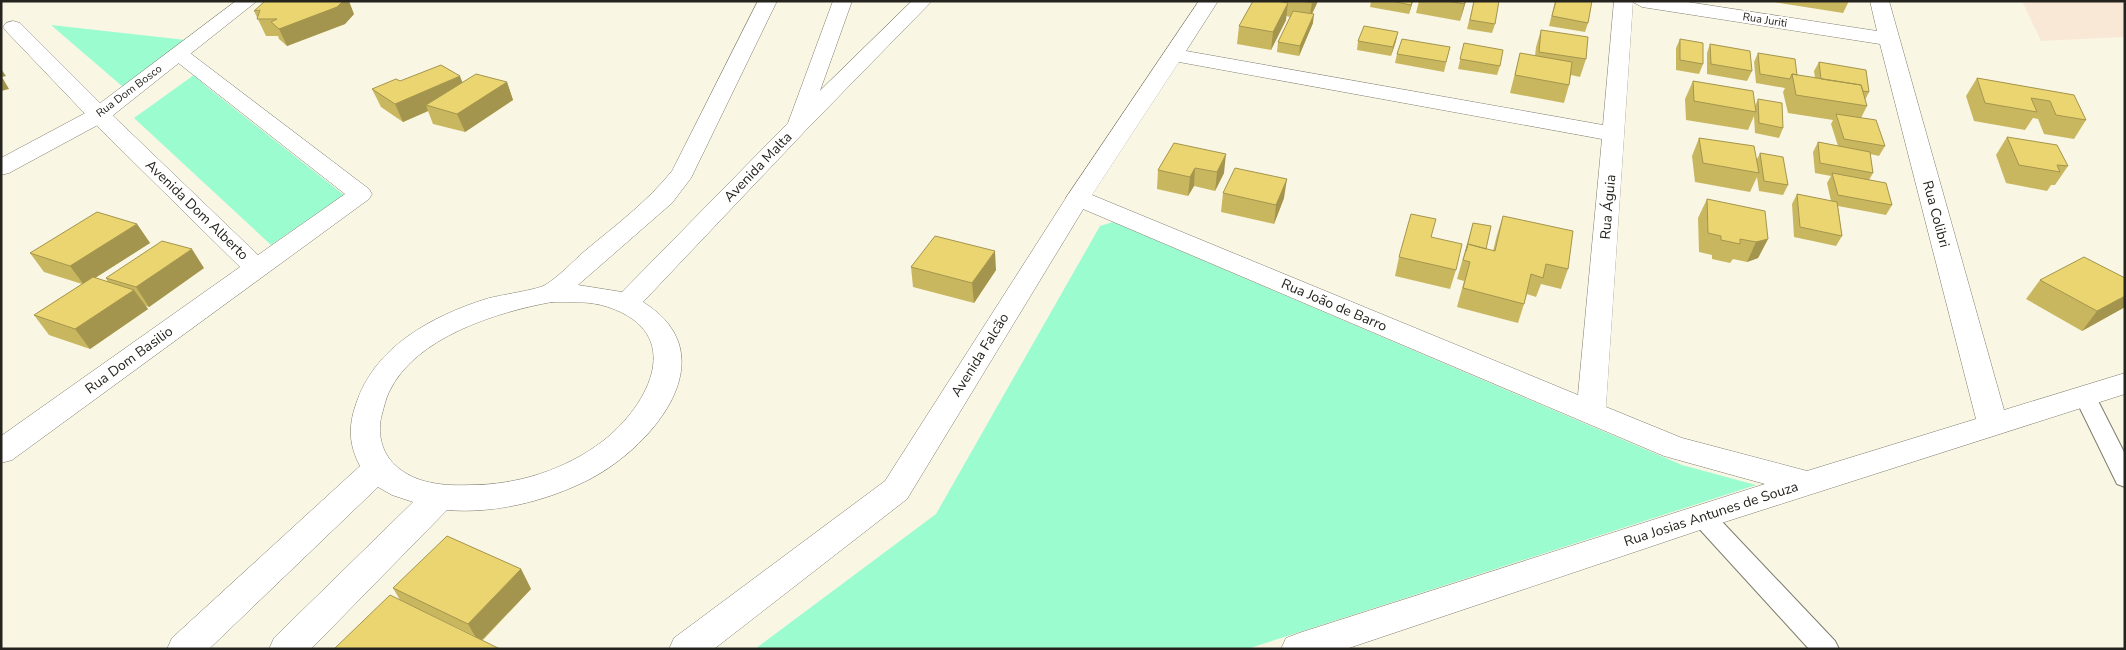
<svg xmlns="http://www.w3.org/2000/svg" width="2126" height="650" font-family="'Nunito Sans',sans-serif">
  <rect width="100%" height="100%" fill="#f9f6e4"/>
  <!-- industrial -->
  <path fill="#fae8d7" d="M2022,1H2125V37L2041,41Z"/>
  <!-- green -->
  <path fill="#9bfcd0" d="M51,25L186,40L123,87Z
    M194,75L207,87L344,195L271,245L134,118Z
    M1113,222L1682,465L1756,485L1247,649H755L936,514L1100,226Z"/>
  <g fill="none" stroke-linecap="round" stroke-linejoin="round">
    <defs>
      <path id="lane" d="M2085,388L2093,391L2125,454V487L2117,484L2074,396L2077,391Z
        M1702,507L1710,509L1835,641L1839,649H1809L1694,523L1690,516L1694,509Z"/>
      <path id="street" d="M236,1H257L107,120L9,173L1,175V158L91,110Z
        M912,1H932L806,130L798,132L790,130L787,125L790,120Z
        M1199,1H1218L1186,51L1603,125L1614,1H1681L1877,31L1870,1H1889L2004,410L2125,373V394L1709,527L1346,649H1281L1286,638L1299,633L1765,484L1664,456L1069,203L1066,198ZM1633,2L1642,7L1880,44L1976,419L1807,471L1682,438L1606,407ZM1179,62L1602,139L1578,395L1092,195Z"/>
      <path id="secondary" d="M758,1H777L691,178L672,203L578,285L622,292L788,123L833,1H852L806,130L643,302C732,357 648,452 584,482C543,502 492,514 447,510L311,649H269L274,638L413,502L392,495L378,487L209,649H167L172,638L360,466C349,445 348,427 356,404C374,347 432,316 486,299C499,295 537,290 545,285C560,276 573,261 586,250C616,225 647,202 672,171ZM552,302C570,302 591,301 608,307C686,333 650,404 603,441C565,470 517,485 470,485C444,486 415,484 395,465C381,452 377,432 382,414C384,407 386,398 389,392C415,337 497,312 552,302Z
        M13,21L20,23L107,110L258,255L345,194L172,58L169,54L172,50L179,48L186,50L369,189L372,194L369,199L12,460L1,463V436L240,267L91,120L6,31L3,27L6,23Z
        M1078,191L1087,193L1090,198L907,499L714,649H669L674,638L885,481L1066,198L1069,193Z"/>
    </defs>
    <!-- lane casing -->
    <use href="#lane" stroke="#7f7c6d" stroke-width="2"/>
    <!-- street casing -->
    <use href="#street" stroke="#7f7c6d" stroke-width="1"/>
    <!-- secondary casing -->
    <use href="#secondary" stroke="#7f7c6d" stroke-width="1"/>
    <!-- lane -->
    <use href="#lane" fill="#fff" fill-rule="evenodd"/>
    <!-- street -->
    <use href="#street" fill="#fff" fill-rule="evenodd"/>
    <!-- secondary -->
    <use href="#secondary" fill="#fff" fill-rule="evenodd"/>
  </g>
  <!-- wall -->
  <path fill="#c9b760" d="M1253,1H1318L1312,14L1313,23L1299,56L1277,52L1278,42L1290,17L1286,16V20L1271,50L1237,44L1239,26Z
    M1371,1H1413L1409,14L1370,7Z
    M1419,1H1466L1460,21L1416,13Z
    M1474,1L1495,24L1492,33L1467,29Z
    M1555,1H1592L1588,23L1585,32L1549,26Z
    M1774,1H1849L1843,13L1774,2Z
    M254,11L354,14L345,24L287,46L279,39L278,36H266Z
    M1541,30L1586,59L1580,77L1571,75L1569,85L1564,103L1510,93L1520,53L1535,56L1536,47Z
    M1680,39L1703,64L1699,74L1676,70V48Z
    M1358,41H1396L1391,56L1357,50Z
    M1464,43L1500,66L1497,75L1458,69Z
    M1710,44L1752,71L1747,81L1707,74V53Z
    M1450,47L1444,72L1395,63L1397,54Z
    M1758,53L1797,75L1815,78L1814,71L1819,62L1869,92L1865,100L1867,106L1861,118L1885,146L1879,156L1870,154L1873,173L1869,180L1892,205L1886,215L1838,206L1842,236L1836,246L1794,237L1792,204L1797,194L1831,201L1827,183L1831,176L1815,173L1813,152L1818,142L1838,146L1831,124L1833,120L1788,113L1783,92L1785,88L1756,83L1754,62Z
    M1977,78L2074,95L2086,120L2074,139L2044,134L2038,119L2033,118L2025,130L1974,121L1966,96Z
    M400,81L462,83L507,82L513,100L465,132L433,124L428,111L403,122L381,107L372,89Z
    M1693,81L1755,106L1758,99L1783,128L1779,138L1755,133L1754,116L1748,130L1686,120L1685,99Z
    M2007,137L2068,166L2055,185H2051L2047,191L2006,183L1996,155Z
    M1699,138L1757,159L1760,153L1788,185L1783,195L1759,191L1757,177L1750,192L1695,182L1692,156Z
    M1174,143L1224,173L1215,191L1194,186L1188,196L1157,189L1158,170Z
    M1223,193L1284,198L1274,224L1221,212Z
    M1707,199L1768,239L1758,258L1747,262L1733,259L1730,263L1712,259V255L1699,252L1698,218Z
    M1503,216L1568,269L1561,289L1541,284L1536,297L1527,294L1524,304L1518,323L1457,307L1464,281L1457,279L1473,223L1486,249L1493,251L1497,235Z
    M137,224L150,243L95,278L108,282L106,278L204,268L149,307L145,306L148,309L90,349L49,335L34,315L82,284L44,272L30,253Z
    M1431,237L1456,270L1450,289L1395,276L1399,257Z
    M911,267L996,270L974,303L913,287Z
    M2125,278V307L2082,331L2026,299L2040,280Z
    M521,569L531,589L483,640L400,600L393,588Z"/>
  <!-- shaded-wall -->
  <path fill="#a4954e" d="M343,1H349L354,14L345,24L287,46L279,29Z
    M1312,1H1318L1309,20L1312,3Z
    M1412,1H1413L1409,14L1411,5Z
    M1465,1H1466L1460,21L1464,4Z
    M1288,3L1286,20L1271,50L1273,32Z
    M1314,14L1313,23L1299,56L1300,46Z
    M1398,32L1396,41L1391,56L1393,47Z
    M1,69L6,76L2,77L9,89L1,91Z
    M460,76L467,94L426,105L428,111L403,122L395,104Z
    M507,82L513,100L465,132L457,114Z
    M1226,154L1224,173L1215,191L1217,172Z
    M1195,168L1194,186L1188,196L1190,177Z
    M1287,179L1284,198L1274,224L1276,205Z
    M137,224L150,243L84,285L70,266Z
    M1768,239L1758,258L1747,262L1756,242Z
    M192,249L204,268L149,307L136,287Z
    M995,251L996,270L974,303L972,283Z
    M134,290L148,309L90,349L75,329Z
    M2125,296V307L2082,331L2097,311Z
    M521,569L531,589L479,643L468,624Z"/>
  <!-- building -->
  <path fill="#ead570" stroke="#a4954e" d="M265,1H343L337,7L279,29L271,22L277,19H257L260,10L254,11Z
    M1253,1H1277L1288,3L1273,32L1239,26Z
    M1301,1H1312V3Z
    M1391,1H1412L1411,5Z
    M1448,1H1465L1464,4Z
    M1474,1H1499L1495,24L1470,20Z
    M1556,1H1592L1588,23L1552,16Z
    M1293,11L1314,14L1300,46L1278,42Z
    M1364,26L1398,32L1393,47L1358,41Z
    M1541,30L1588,37L1586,59L1539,52Z
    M1402,39L1450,47L1446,62L1397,54Z
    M1680,39L1703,43V64L1680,60Z
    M1464,43L1503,50L1500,66L1460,59Z
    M1710,44L1750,51L1752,71L1711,64Z
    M1520,53L1572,62L1569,85L1515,75Z
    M1758,53L1795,59L1797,75L1792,74L1790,79L1760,74Z
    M1819,62L1866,70L1869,92L1863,91L1861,85L1821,79Z
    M441,65L460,76L395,104L372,89L396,79L400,81Z
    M476,74L507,82L457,114L426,105Z
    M1792,74L1861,85L1867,106L1796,95Z
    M1977,78L2074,95L2086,120L2056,115L2050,101L2031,98L2037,112L1985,103Z
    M1693,81L1753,91L1756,112L1694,101Z
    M1758,99L1782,103L1783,128L1759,123Z
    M1836,114L1876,120L1885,146L1844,139Z
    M2007,137L2057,145L2068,166L2057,165L2060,172L2019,165Z
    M1699,138L1754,146L1759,173L1703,163Z
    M1818,142L1870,152L1873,173L1820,163Z
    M1174,143L1226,154L1217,172L1195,168L1190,177L1158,170Z
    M1760,153L1783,157L1788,185L1764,181Z
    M1235,168L1287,179L1276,205L1223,193Z
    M1832,173L1886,183L1892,205L1838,195Z
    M1797,194L1837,202L1842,236L1800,227Z
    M1707,199L1765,211L1768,239L1756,242L1740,239V244L1721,240V236L1708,233Z
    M97,212L137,224L70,266L30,253Z
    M1411,214L1436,219L1431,237L1462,244L1456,270L1399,257Z
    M1503,216L1573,231L1568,269L1546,264L1543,278L1531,274L1524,304L1463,288L1470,262L1463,260L1468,244L1495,251Z
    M1473,223L1491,226L1486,249L1468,244L1466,251Z
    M935,236L995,251L972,283L911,267Z
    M162,241L192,249L136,287L106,278Z
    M2084,257L2125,278V296L2097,311L2040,280Z
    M93,277L134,290L75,329L34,315Z
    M447,536L521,569L468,624L393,588Z
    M390,595L500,649H334Z"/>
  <g text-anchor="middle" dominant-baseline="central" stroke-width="4.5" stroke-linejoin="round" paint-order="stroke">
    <!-- far-street labels -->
    <g font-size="11" fill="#25231d" stroke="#fff">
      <text transform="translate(1765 20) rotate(9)">Rua Juriti</text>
      <text transform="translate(129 91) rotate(-37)">Rua Dom Bosco</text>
    </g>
    <!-- street labels -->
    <g font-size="14" fill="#25231d" stroke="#fff">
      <text transform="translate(758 167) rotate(-46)">Avenida Malta</text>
      <text transform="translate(1608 207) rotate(-85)">Rua Águia</text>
      <text transform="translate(197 210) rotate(44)">Avenida Dom Alberto</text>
      <text transform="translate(1936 214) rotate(75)">Rua Colibri</text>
      <text transform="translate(1334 305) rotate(23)">Rua João de Barro</text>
      <text transform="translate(980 355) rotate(-58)">Avenida Falcão</text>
      <text transform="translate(129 360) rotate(-36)">Rua Dom Basilio</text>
      <text transform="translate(1711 514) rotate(-18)">Rua Josias Antunes de Souza</text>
    </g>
  </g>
  <!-- border -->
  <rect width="2126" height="650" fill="none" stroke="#25231d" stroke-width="5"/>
</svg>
